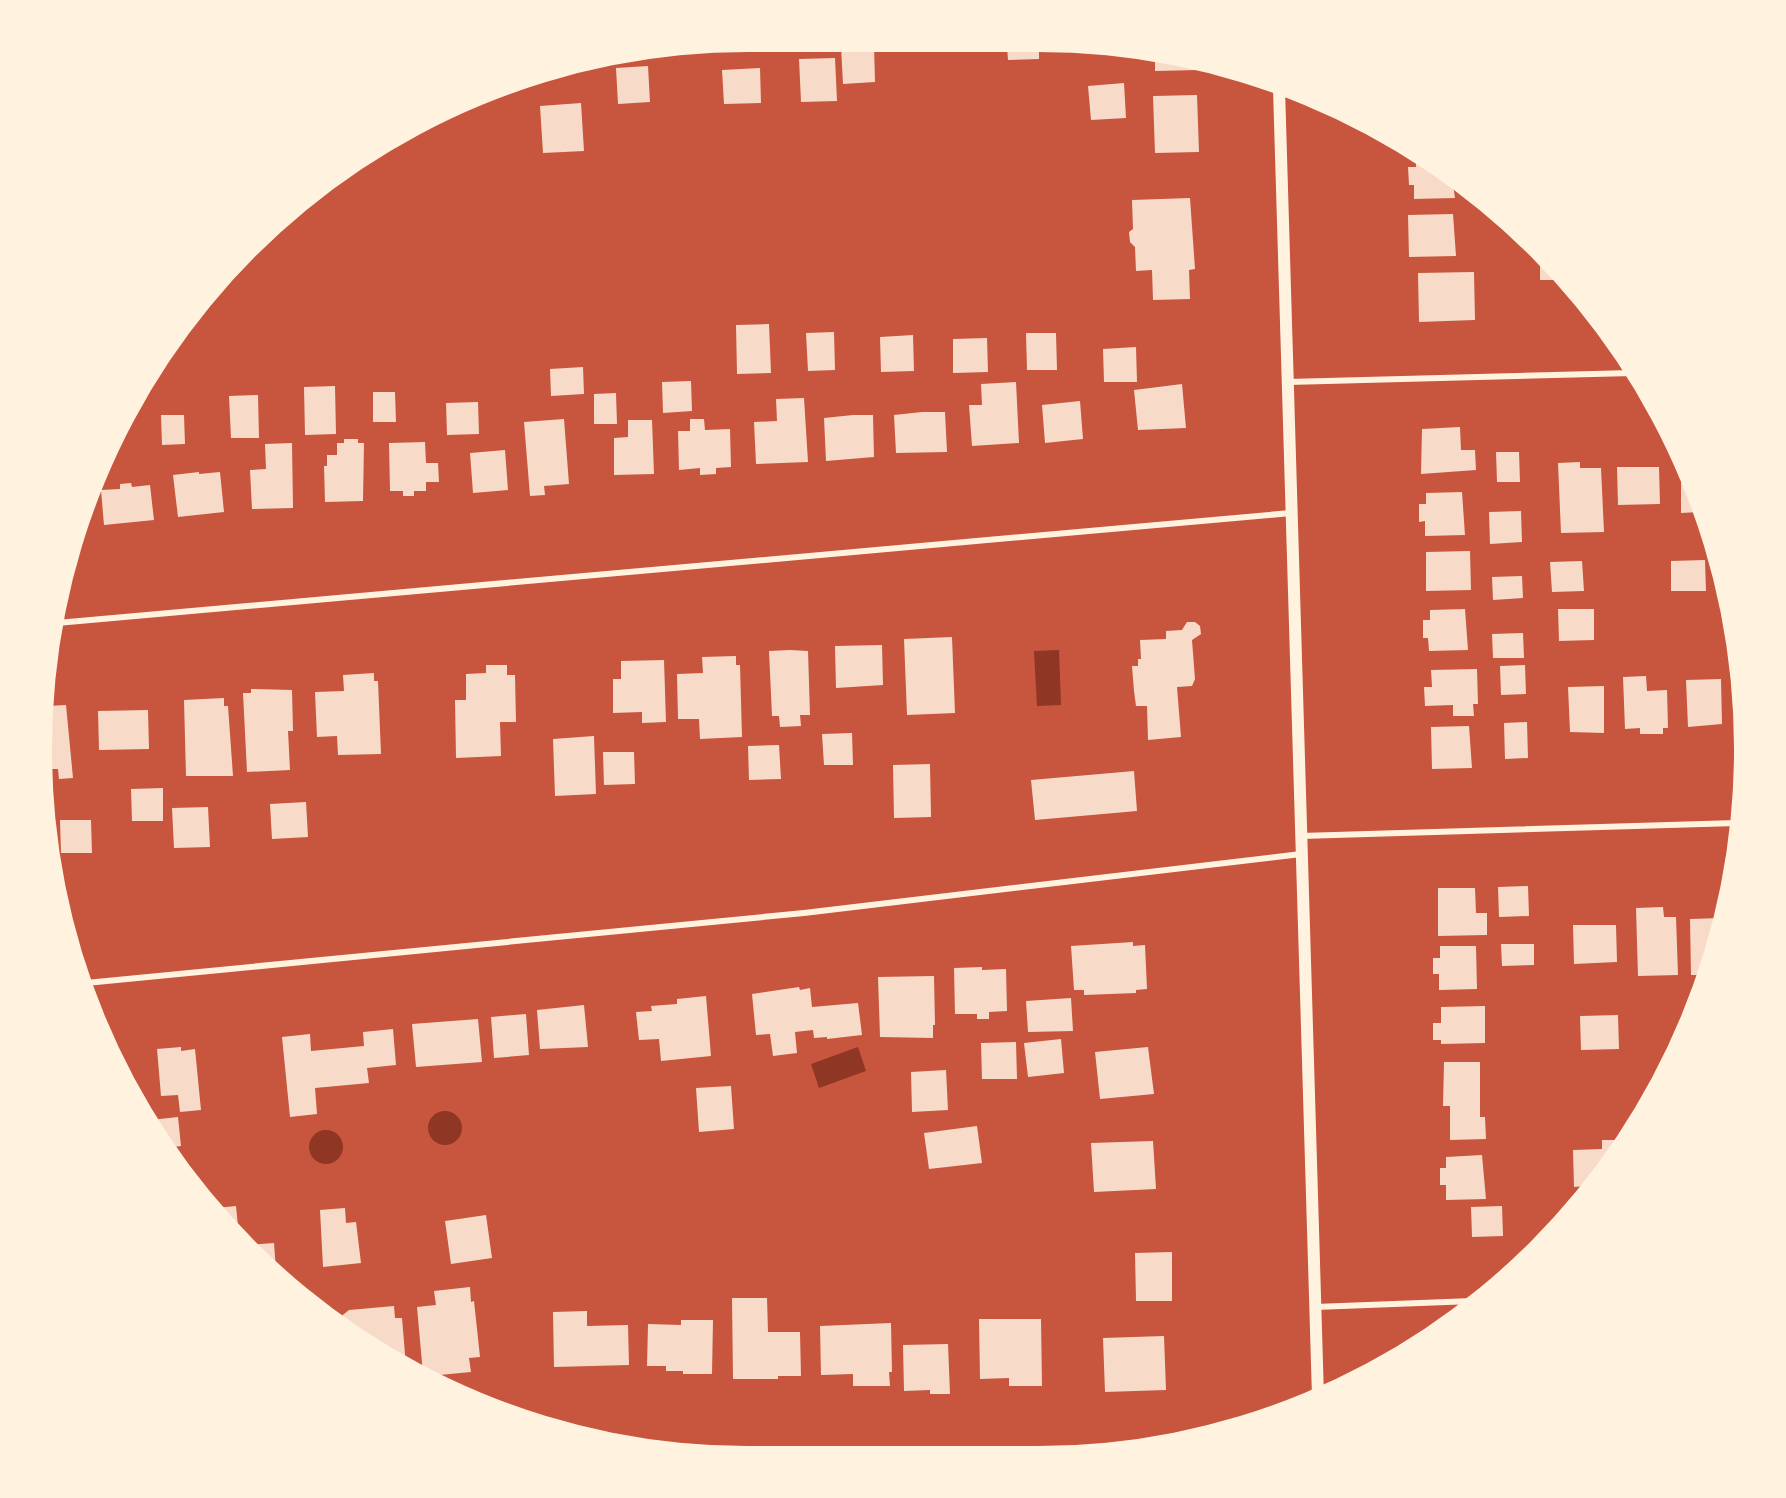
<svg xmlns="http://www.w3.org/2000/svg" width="1786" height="1498" font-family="'Noto Sans',sans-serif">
  <rect width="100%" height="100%" fill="#c8553d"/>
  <!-- water -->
  <path fill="#8f3625" d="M1059,650L1061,705L1037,706L1034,651Z
    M858,1047L866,1071L819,1088L811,1064Z
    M428 1128a17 17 0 1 1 34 0a17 17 0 1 1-34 0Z
    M309 1147a17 17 0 1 1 34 0a17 17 0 1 1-34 0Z"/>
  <!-- building -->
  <path fill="#f7dbc8" d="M874,45L875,82L843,84L841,46Z
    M963,45L1001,46V49L964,51Z
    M1007,46L1039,47V59L1008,60Z
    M1155,53L1199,62V70L1155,71Z
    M835,58L837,101L801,102L799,59Z
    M648,66L650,102L618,104L616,68Z
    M760,68L761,103L724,104L722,70Z
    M1124,83L1126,118L1091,120L1088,86Z
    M1197,95L1199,152L1155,153L1153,96Z
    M581,103L584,151L543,153L540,106Z
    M1416,156L1452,178L1455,198L1414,199V185H1409L1408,167H1416Z
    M1190,198L1195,269L1189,270L1190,299L1153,300L1152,270L1136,271L1135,247L1130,242L1129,232L1133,229L1132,200Z
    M1453,214L1456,256L1409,257L1408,215Z
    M1540,256L1565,280H1540Z
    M1474,272L1475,320L1419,322L1418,273Z
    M769,324L771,373L737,374L736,325Z
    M834,332L835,370L808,371L806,333Z
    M1026,333H1056L1057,370H1027Z
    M913,335L914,371L881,372L880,337Z
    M987,338L988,372L953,373V339Z
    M1136,347L1137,382H1104L1103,349Z
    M583,367L584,394L551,396L550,369Z
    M691,381L692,411L663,413L662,382Z
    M1016,382L1019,443L972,446L969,405H982L981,384Z
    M1182,384L1186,428L1138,430L1134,390Z
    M335,386L336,434L305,435L304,387Z
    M373,392H395L396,422H373Z
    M616,393L617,424H594V394Z
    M258,395L259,438H231L229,396Z
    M804,398L808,462L756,464L754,422L777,421L776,399Z
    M1080,401L1083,439L1045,443L1042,405Z
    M478,402L479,434L447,435L446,403Z
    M922,412H945L947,452L896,453L894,415Z
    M161,415H184L185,444L162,445Z
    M853,415H873L874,457L826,461L824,418Z
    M564,419L569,484L544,486L545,495L530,496L524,422Z
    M690,419H704L705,430L730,429L731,467L716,468V474L700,475V468L679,470L678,431H690Z
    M628,420H652L654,474L614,475V438L628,437Z
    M1460,427L1461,450H1475L1476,470L1421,474L1422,429Z
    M344,439H358V443H364L363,501L325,502L324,466H327V455H337V443H344Z
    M425,442L426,463H438L439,482H426V491H414V496H403V491H390L389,443Z
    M292,443L293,508L252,509L250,470L266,469L265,444Z
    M505,450L508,490L473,493L470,453Z
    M1496,452H1519L1520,482H1497Z
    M1681,460L1690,479L1700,512L1681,513Z
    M1580,462V468H1601L1604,532L1561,533L1558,463Z
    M1617,467H1659L1660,504L1618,505Z
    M199,472V474L220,472L224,512L178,517L173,475Z
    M131,483L132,487L150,485L154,520L104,525L101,490L120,489V484Z
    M1462,492L1465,535L1425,536V521L1419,522V504H1426V493Z
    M1521,511L1522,542L1490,544L1489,512Z
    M1470,551L1471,590L1426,591V552Z
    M1705,560L1706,591H1671V561Z
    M1582,561L1584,591L1552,592L1550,562Z
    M1522,576L1523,598L1493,600L1492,577Z
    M1465,609L1468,650L1429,651L1428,638H1423V620H1430V610Z
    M1558,609H1594V640L1559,641Z
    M1187,622H1195L1200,626L1201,634L1192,640L1195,679L1192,686L1177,687L1181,737L1148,740L1147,706H1136L1134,691L1132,666H1138V659H1141L1140,640L1166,639V631L1182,630Z
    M1523,633L1524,658H1493L1492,634Z
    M1731,633H1733L1736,663H1732Z
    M952,637L955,713L907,715L904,639Z
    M882,645L883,685L836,688L835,646Z
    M790,650L808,651L810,715H800L801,726L780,727L779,716H772L769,651Z
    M736,656V665H740L742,737L700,739L699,719H678L677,674L703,673L702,657Z
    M664,660L666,722L642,723V712L613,713V679H621V661Z
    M486,665H507V675H515L516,722H500L501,756L456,758L455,700H466V674L486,673Z
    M1525,665L1526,694L1501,695L1500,666Z
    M1477,669L1478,704H1473L1474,716H1453V705L1425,706L1424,687H1432L1431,670Z
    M374,673V681H378L381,754L338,755L337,736L317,737L315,692L344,691L343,675Z
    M1646,676L1647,691L1667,690L1668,728H1663V734H1640V728L1625,729L1623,677Z
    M1721,679L1722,724L1688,727L1686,680Z
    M1604,686V733L1570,732L1568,687Z
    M251,689L292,690L293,731H288L290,770L247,772L243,693H251Z
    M224,698V706H228L233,776H186L184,700Z
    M66,705L73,778L59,779L58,769H48V706Z
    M148,710L149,749L99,750L98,711Z
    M1527,722L1528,758L1505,759L1504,723Z
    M1469,726L1472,768L1432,769L1431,727Z
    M852,733L853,765H824L822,734Z
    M594,736L596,794L555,796L553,739Z
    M779,745L781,779L749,780L748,746Z
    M603,752H634L635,784L604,785Z
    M930,764L931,817L894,818L893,765Z
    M1134,771L1137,811L1035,820L1031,780Z
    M163,788V821H132L131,789Z
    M306,802L308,837L272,839L270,804Z
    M208,807L210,847L174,848L172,808Z
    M60,820H91L92,853H61Z
    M1528,886L1529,916L1499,917L1498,887Z
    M1438,888H1475L1476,913H1487V935L1438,936Z
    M1663,907L1664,917H1676L1678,975L1638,976L1636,908Z
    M1721,918L1704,975H1691L1690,919Z
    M1573,925H1616L1617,962L1574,964Z
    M1133,942V946L1145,945L1147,989L1136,990V993L1084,995V990H1074L1071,946Z
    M1501,944H1534V965L1502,966Z
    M1440,946H1476L1477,989L1439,990V974H1433V958H1440Z
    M982,967V970L1006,969L1007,1011L989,1012V1019H977V1014H955L954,968Z
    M934,976L935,1025H933V1038L880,1037L878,977Z
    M799,987L800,990L810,988L812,1007L858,1003L862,1035L827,1039V1037L814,1038L813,1030L795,1032L797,1053L773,1056L770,1034L756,1035L752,994Z
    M706,996L711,1056L661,1061L659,1039L639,1040L636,1012L652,1011L651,1006L677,1004V999Z
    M1071,998L1073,1031L1028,1032L1026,1001Z
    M584,1005L588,1047L540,1049L537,1010Z
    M1485,1006V1043L1441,1044V1040H1433V1023H1441V1007Z
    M526,1014L529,1055L494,1058L491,1017Z
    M1618,1015L1619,1049L1581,1050L1580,1016Z
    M478,1019L482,1062L416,1067L412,1024Z
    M393,1029L396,1065L367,1068L369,1083L315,1088L317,1114L290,1117L282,1037L310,1034L311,1051L364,1046L363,1032Z
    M1061,1039L1064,1073L1028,1077L1024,1043Z
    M1016,1042L1017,1079H982L981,1043Z
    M181,1047V1051L195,1049L201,1110L180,1112L178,1095L161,1096L157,1049Z
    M1148,1047L1154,1094L1100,1099L1095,1052Z
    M1444,1062H1480V1117H1485L1486,1139L1450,1140V1106H1443Z
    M946,1070L948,1110L912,1112L911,1072Z
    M731,1086L734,1129L699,1132L696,1088Z
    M178,1117L181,1146L166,1148L150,1120Z
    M977,1126L982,1163L929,1169L924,1133Z
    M1602,1140H1615L1616,1153L1586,1190V1186L1574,1187L1573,1150L1602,1149Z
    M1153,1141L1156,1189L1094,1192L1091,1143Z
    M1482,1155L1486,1199L1446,1200V1185H1440V1168H1446V1157Z
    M236,1206L237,1216L239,1237L216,1208Z
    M1502,1206L1503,1236L1472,1237L1471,1207Z
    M345,1208L346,1223L356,1222L361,1263L323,1267L320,1210Z
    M486,1215L492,1258L451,1264L445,1221Z
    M274,1243L276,1270L247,1245Z
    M1172,1252V1301H1136L1135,1253Z
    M470,1287L471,1302L474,1301L480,1357L469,1358L471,1372L429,1376L423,1374L417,1307L436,1305L434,1291Z
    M732,1298H767L768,1332H800L801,1376H778V1379H733Z
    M394,1306L395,1318H402L406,1366L395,1361L339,1318L349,1310Z
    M587,1311V1326L628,1325L629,1365L554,1367L553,1312Z
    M979,1319H1041L1042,1386H1009V1378L980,1379Z
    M681,1320H713L712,1374H683V1371H666V1366H647L648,1324L681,1325Z
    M891,1323L892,1372H889L890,1386H853V1374L821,1375L820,1326Z
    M1164,1336L1166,1390L1105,1392L1103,1338Z
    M948,1344L950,1394H930V1390L904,1391L903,1345Z"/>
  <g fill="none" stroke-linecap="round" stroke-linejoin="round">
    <!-- minor -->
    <path stroke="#fff3e0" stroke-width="6" d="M1288,382L1633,373
      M57,623L1291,513
      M1301,836L1737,823
      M86,983L804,913L1301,854
      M1315,1307L1473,1301"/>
    <!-- secondary -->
    <path stroke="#fff3e0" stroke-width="12" d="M1279,88L1318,1397"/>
  </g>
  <!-- crop -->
  <path d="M0 0H1786V1498H0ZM748 52H1038A696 696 0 0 1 1734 748V750A696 696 0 0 1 1038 1446H748A696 696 0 0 1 52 750V748A696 696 0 0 1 748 52Z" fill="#fff3e0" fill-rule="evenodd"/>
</svg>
